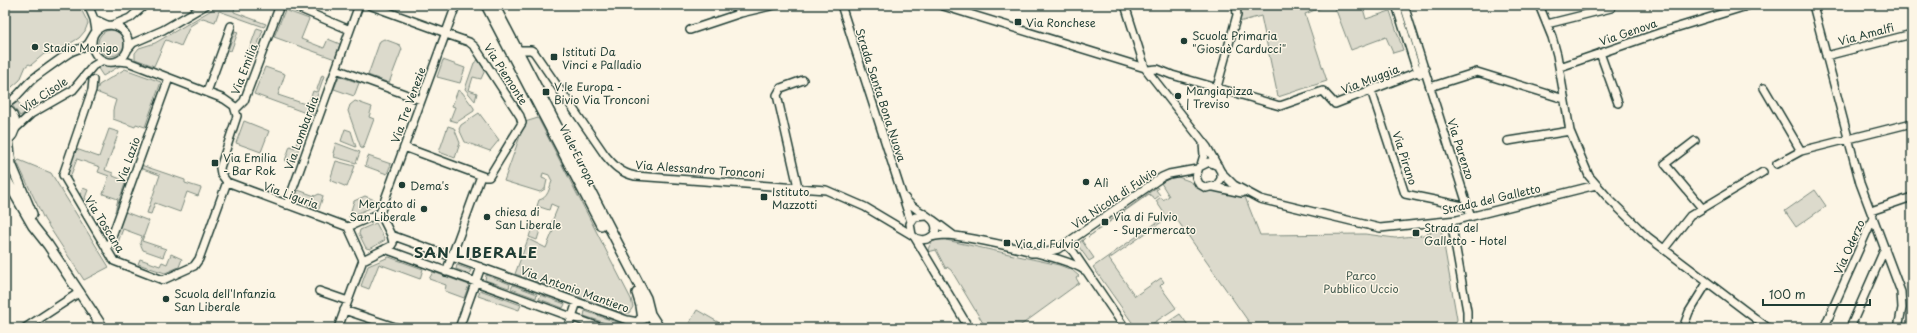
<svg xmlns="http://www.w3.org/2000/svg" width="1917" height="333" font-family="'Playpen Sans',sans-serif">
  <rect width="100%" height="100%" fill="#fcf5e5"/>
  <filter id="ink" filterUnits="userSpaceOnUse"><feTurbulence type="fractalNoise" baseFrequency=".025" numOctaves="2"/><feDisplacementMap in="SourceGraphic" scale="8" xChannelSelector="R" yChannelSelector="G"/><feConvolveMatrix kernelMatrix="1 2 1 2 8 2 1 2 1" color-interpolation-filters="sRGB"/></filter>
  <g filter="url(#ink)">
    <!-- green -->
    <path fill="#dcdacc" stroke="#7e8c80" d="M5,5H79L88,23L85,31L79,38L56,52L44,54L31,65L29,64L26,66L20,80L5,93Z
      M220,5H235L234,12L266,24L264,27L219,11L215,22L203,18L190,26L181,46L166,40L165,41L154,66L135,59V53L139,48L155,43Z
      M1238,5H1328L1305,14L1327,81L1278,97L1261,16L1239,22L1241,17Z
      M1334,5H1362L1366,19L1390,11L1403,50L1393,53L1386,37L1351,50Z
      M285,10L309,19L301,39L324,48L328,39L340,44L335,59L274,37Z
      M257,28L263,30L255,52L251,51L245,68L243,67Z
      M98 43a13 13 0 1 1 26 0a13 13 0 1 1-26 0Z
      M235,31L238,32L231,51L228,50Z
      M384,39L400,45L402,49L389,83L368,75L380,41Z
      M443,60L465,68L460,83L437,77Z
      M478,60L485,70L481,79L473,77L469,90L477,93L475,101L465,89L474,63Z
      M102,64H123L103,76L97,67Z
      M265,67L285,74L278,95L308,105L313,91L316,92L322,75L324,76L314,105L317,107L314,116L254,94Z
      M125,69L161,82L145,127L136,124L135,127L113,119V110L116,100L96,92L99,85Z
      M339,76L359,83L354,96L334,89Z
      M458,90L462,92L474,108V111L457,122L450,120L455,107L452,106Z
      M355,101L372,107L369,117L374,119L363,149L361,148L348,111L350,105Z
      M18,102L26,112L20,116L12,105Z
      M479,113L499,140L490,151L465,142L459,129L461,125Z
      M538,118L631,299L633,307L629,313H623L515,274L528,239L546,248L553,231L551,230L553,225L551,224L558,207L551,204L549,210L537,206L539,200C548,198 549,189 552,181L549,175L543,173L542,178L547,180L545,189L540,192L504,181L525,122Z
      M244,121L269,131L261,152L236,143Z
      M448,126L454,128L460,143L455,158L439,152Z
      M109,129L119,132L105,170L113,173V176L126,181L115,212L118,199L103,194L109,176L98,172L100,167L77,159L69,180L68,172L76,149L99,157Z
      M345,129L351,131L356,147L341,141Z
      M300,133L304,135L293,163L285,161L290,146L295,148Z
      M336,143L360,152L356,163L334,157L335,154L333,153Z
      M368,156L391,164L387,174L365,166Z
      M19,160L51,173L109,267L84,280L44,219L17,162Z
      M336,161L355,166L347,187L330,180Z
      M141,165L185,180V183L201,188L198,196L187,192L180,212L155,203L151,214L147,213L160,175L140,168Z
      M1178,177L1189,181L1203,191H1220L1245,197L1260,235L1365,234L1395,238L1424,235L1441,228L1457,319L1455,328H1253L1173,214L1109,259L1135,296L1161,278L1164,282L1160,286L1176,308L1146,328H1136L1093,267L1166,216L1156,201L1161,197L1163,200L1169,196L1161,183L1170,178Z
      M1157,187L1158,189L1156,190L1160,195L1155,199L1149,194L1088,237Z
      M83,188L88,190L85,198L88,202L86,206L80,195Z
      M298,190L315,196L319,194L323,196L319,209L295,200Z
      M1815,190L1826,206L1796,227L1785,211Z
      M365,196L377,201L375,206L349,217L354,201Z
      M125,212L149,221L142,241L166,249L163,257L143,250L140,243L142,236L123,229L115,250L112,246Z
      M376,223L385,240L370,249L366,248L359,234L360,230Z
      M533,224L541,227L537,240L529,237Z
      M947,238L946,240L1059,265L1072,270L1079,276L1076,278L1079,283L1017,328H986L951,270L947,267L946,269L936,250L928,252C928,242 937,238 947,238Z
      M1085,238L1082,241L1094,258L1089,261L1079,247L1080,242Z
      M171,254L182,259L179,267L165,273L138,264L140,259L160,266L162,262L167,264Z
      M389,257L423,269L420,279L379,264L369,289L361,286L368,266Z
      M457,265L471,270L469,274L456,269Z
      M433,272L469,285L464,298L445,291L446,285L429,279Z
      M486,275L510,284L509,288L485,280Z
      M513,285L537,294L536,298L511,289Z
      M480,290L521,305L519,310L478,296Z
      M541,295L565,304L563,308L539,299Z
      M697,310L723,325L721,328H694L688,325Z
      M585,311L622,324L621,328L584,316Z
      M1180,314L1190,328H1159Z"/>
    <g fill="none" stroke-linecap="round" stroke-linejoin="round">
      <defs>
        <path id="minor" d="M88,5L94,19
          M291,5L350,30
          M369,5L446,33
          M841,5L911,222
          M940,5L1145,68
          M1125,5L1145,68L1207,147L1221,172V179L1217,185L1206,188L1199,184L1196,177L1199,167L1209,162L1218,166
          M1396,5L1415,65L1420,74
          M1404,5L1471,217
          M1539,5L1552,37L1557,55L1570,131L1589,176L1610,200L1648,237L1768,328
          M1813,5L1860,183L1901,292L1902,308L1898,328
          M1547,24L1611,8
          M113,25L130,18L145,5
          M690,30L741,13L775,5
          M96,31L94,19L107,25
          M128,49L133,43L163,30L206,5
          M518,50H531L534,52L605,155C614,166 621,173 635,176L826,190L865,207L912,235
          M1600,53L1618,103
          M1826,56L1912,34
          M117,61L128,62L224,99L234,106L237,116L220,168L221,174L227,182L348,227
          M1560,67L1662,32L1750,5
          M336,69L421,100
          M1148,70L1157,69L1172,75L1280,106L1323,91L1335,104L1425,69
          M93,80L92,90L63,175L114,261L163,280L194,266L199,259L227,182
          M1217,87L1237,15L1236,5
          M1430,87L1477,72L1564,99
          M1764,88L1801,151
          M1371,90L1405,194L1468,207
          M207,92L231,26
          M5,105C16,100 24,86 34,78C45,70 57,61 69,53C75,49 83,49 88,44C91,40 93,35 96,31C104,22 119,24 125,33C129,39 129,45 127,51C117,73 86,60 93,36
          M236,109L244,101L280,5
          M14,130L31,114L73,90L93,66L103,60
          M1508,141L1570,131
          M1695,141L1665,164L1702,208
          M404,147L485,177H489L522,123L520,116L475,47L469,42L446,34
          M1777,164L1801,151L1912,123
          M1201,165L1204,155L1203,144
          M1221,172L1234,185L1260,199L1380,228L1457,220L1596,185
          M798,187L777,95L781,88L803,80
          M1214,187L1242,193
          M905,198C913,211 928,213 934,222C942,236 922,246 912,235L910,224L915,217L926,216
          M287,205L359,5
          M1871,211L1912,197
          M380,213L456,5
          M933,220L953,235
          M1451,221L1467,311V328
          M348,227L363,260
          M348,227L380,213
          M391,235L627,320L638,322
          M931,237C936,236 941,235 946,235C970,237 1067,257 1084,270
          M915,238L969,328
          M1065,244L1072,250L1125,328
          M385,249L602,328
          M1664,249L1690,216L1763,172
          M107,250L169,78
          M1031,253H1043L1058,249L1162,177L1169,174L1197,169
          M363,260L391,246L393,243L391,235L380,213
          M446,272L481,176
          M319,291L348,301
          M344,310L398,328
          M25,328L80,292
          M338,328L363,260
          M459,328L481,267
          M568,328L577,302
          M1683,328L1689,312L1707,283
          M1824,328L1873,218
          M1850,328L1885,248"/>
        <path id="major" d="M486,5L601,225
          M494,5L646,298L650,314L659,328
          M5,109C18,116 18,134 5,141
          M8,139L11,164L32,214
          M5,177L33,226L48,245L103,328
          M637,293L641,306L643,319
          M637,328L640,320L647,317"/>
      </defs>
      <!-- minor casing -->
      <use href="#minor" stroke="#1f3d34" stroke-width="10"/>
      <!-- major casing -->
      <use href="#major" stroke="#1f3d34" stroke-width="12"/>
      <!-- minor -->
      <use href="#minor" stroke="#fcf5e5" stroke-width="7"/>
      <!-- major -->
      <use href="#major" stroke="#fcf5e5" stroke-width="9"/>
    </g>
  </g>
  <!-- markers -->
  <g fill="#1f3d34" stroke="#fcf5e5" stroke-width="1.5">
    <rect x="1014" y="18" width="8" height="8" rx="2"/>
    <circle cx="1184" cy="41" r="4"/>
    <circle cx="35" cy="47" r="4"/>
    <rect x="550" y="53" width="8" height="8" rx="2"/>
    <rect x="542" y="88" width="8" height="8" rx="2"/>
    <circle cx="1178" cy="96" r="4"/>
    <rect x="211" y="159" width="8" height="8" rx="2"/>
    <circle cx="1086" cy="182" r="4"/>
    <circle cx="402" cy="185" r="4"/>
    <rect x="760" y="193" width="8" height="8" rx="2"/>
    <circle cx="424" cy="209" r="4"/>
    <circle cx="487" cy="217" r="4"/>
    <rect x="1101" y="218" width="8" height="8" rx="2"/>
    <rect x="1412" y="229" width="8" height="8" rx="2"/>
    <rect x="1003" y="239" width="8" height="8" rx="2"/>
    <circle cx="166" cy="299" r="4"/>
  </g>
  <g text-anchor="middle" dominant-baseline="central" stroke-width="3" stroke-linejoin="round" paint-order="stroke">
    <!-- poi labels -->
    <g font-size="11" fill="#1f3d34" stroke="#fcf5e5" text-anchor="start">
      <text x="1026" y="22">Via Ronchese</text>
      <text x="1192" y="35">Scuola Primaria<tspan x="1192" dy="13">"Giosuè Carducci"</tspan></text>
      <text x="43" y="47">Stadio Monigo</text>
      <text x="562" y="51">Istituti Da<tspan x="562" dy="13">Vinci e Palladio</tspan></text>
      <text x="554" y="86">V.le Europa -<tspan x="554" dy="13">Bivio Via Tronconi</tspan></text>
      <text x="1186" y="90">Mangiapizza<tspan x="1186" dy="13">| Treviso</tspan></text>
      <text x="223" y="157">Via Emilia<tspan x="223" dy="13">- Bar Rok</tspan></text>
      <text x="1094" y="182">Alì</text>
      <text x="410" y="185">Dema's</text>
      <text x="772" y="191">Istituto<tspan x="772" dy="13">Mazzotti</tspan></text>
      <text x="416" y="203" text-anchor="end">Mercato di<tspan x="416" dy="13">San Liberale</tspan></text>
      <text x="495" y="211">chiesa di<tspan x="495" dy="13">San Liberale</tspan></text>
      <text x="1113" y="216">Via di Fulvio<tspan x="1113" dy="13">- Supermercato</tspan></text>
      <text x="1424" y="227">Strada del<tspan x="1424" dy="13">Galletto - Hotel</tspan></text>
      <text x="1015" y="243">Via di Fulvio</text>
      <text x="174" y="293">Scuola dell'Infanzia<tspan x="174" dy="13">San Liberale</tspan></text>
    </g>
    <!-- street labels -->
    <g font-size="11" fill="#1f3d34" stroke="#fcf5e5">
      <text transform="translate(1628 32) rotate(-19)">Via Genova</text>
      <text transform="translate(1866 34) rotate(-15)">Via Amalfi</text>
      <text transform="translate(244 69) rotate(-69)">Via Emilia</text>
      <text transform="translate(506 74) rotate(57)">Via Piemonte</text>
      <text transform="translate(1370 79) rotate(-21)">Via Muggia</text>
      <text transform="translate(44 94) rotate(-33)">Via Cisole</text>
      <text transform="translate(881 95) rotate(72)">Strada Santa Bona Nuova</text>
      <text transform="translate(408 105) rotate(-70)">Via Tre Venezie</text>
      <text transform="translate(301 133) rotate(-70)">Via Lombardia</text>
      <text transform="translate(1461 149) rotate(72)">Via Parenzo</text>
      <text transform="translate(578 155) rotate(63)">Viale Europa</text>
      <text transform="translate(1405 158) rotate(72)">Via Pirano</text>
      <text transform="translate(128 160) rotate(-70)">Via Lazio</text>
      <text transform="translate(700 169) rotate(4)">Via Alessandro Tronconi</text>
      <text transform="translate(291 195) rotate(20)">Via Liguria</text>
      <text transform="translate(1114 198) rotate(-34)">Via Nicola di Fulvio</text>
      <text transform="translate(1491 199) rotate(-13)">Strada del Galletto</text>
      <text transform="translate(105 224) rotate(58)">Via Toscana</text>
      <text transform="translate(1849 247) rotate(-66)">Via Oderzo</text>
      <text transform="translate(575 289) rotate(20)">Via Antonio Mantiero</text>
    </g>
    <!-- park labels -->
    <g font-size="11" fill="#455c52" stroke="#fcf5e5">
      <text x="1361" y="275">Parco<tspan x="1361" dy="13">Pubblico Uccio</tspan></text>
    </g>
    <!-- district labels -->
    <g font-size="15" font-weight="bold" letter-spacing="1" fill="#1f3d34" stroke="#fcf5e5">
      <text x="476" y="251">SAN LIBERALE</text>
    </g>
  </g>
  <!-- margin -->
  <rect width="1917" height="333" fill="none" stroke="#fcf5e5" stroke-width="20"/>
  <rect x="10" y="10" width="1897" height="313" fill="none" stroke="#1f3d34" stroke-width="1.5" filter="url(#ink)"/>
  <!-- scale -->
  <path d="M1763 299v6h107v-6" fill="none" stroke="#1f3d34" stroke-width="2"/>
  <text x="1769" y="299" font-size="12" fill="#1f3d34" stroke="#fcf5e5" stroke-width="3" paint-order="stroke">100 m</text>
</svg>
